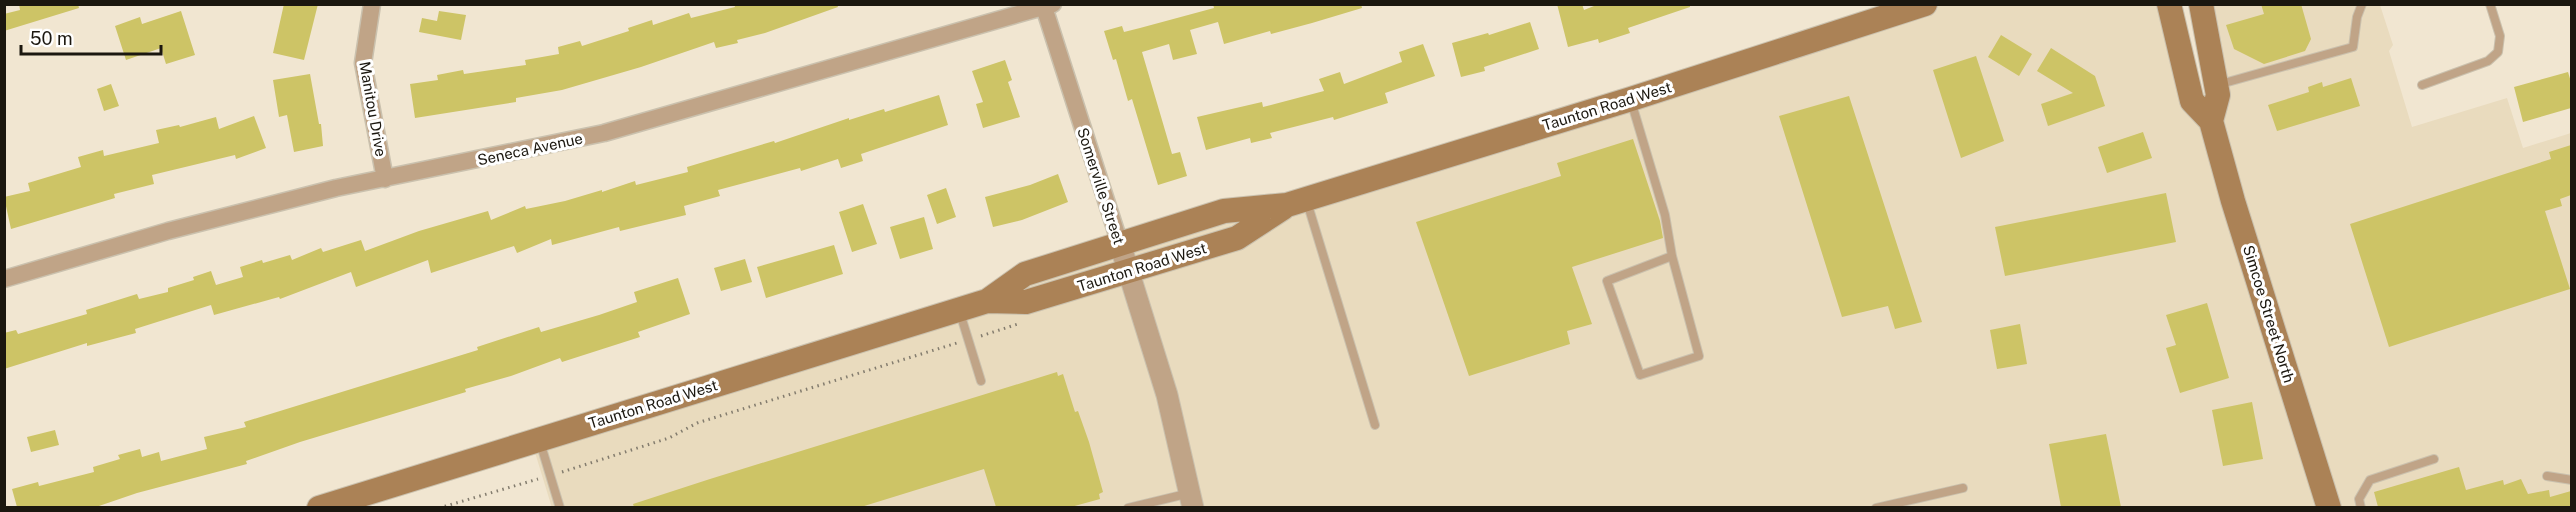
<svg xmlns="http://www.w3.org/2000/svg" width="2576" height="512" font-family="'Public Sans',sans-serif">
  <rect width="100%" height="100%" fill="#f1e6d1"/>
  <!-- built -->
  <path fill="#e9dbbe" d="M1925,5H2169L2210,120L2201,5H2380L2393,45L2389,51L2412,127L2507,98L2523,148L2571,133V507H2342L2311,448L2329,507L552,508L533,446L1078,257Z"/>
  <!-- building -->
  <path fill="#cdc466" d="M19,4H78L79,8L4,31V14L20,10Z
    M284,4H318L304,60L273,53Z
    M734,4H837L838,7L765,33L737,40L738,43L716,48L714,42L641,67L562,90L516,98V102L415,118L410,84L438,80L437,75L463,70L464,74L526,65L525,60L559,54L558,47L580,41L582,46L629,31L628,28L652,20L653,25L689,13L691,18L735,7Z
    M1213,4H1361L1362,8L1312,23L1271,34L1270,31L1224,44L1218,22L1190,30L1197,54L1173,60L1169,44L1142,52L1172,154L1180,152L1187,176L1158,185L1132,99L1128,101L1116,59L1113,60L1104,31L1122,26L1124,32L1140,28L1214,8Z
    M1557,4H1582L1584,10L1599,4H1690V7L1628,28L1630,33L1599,43L1598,39L1568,47Z
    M2261,4H2301L2311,39L2305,51L2264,64L2234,49L2226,25L2264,14Z
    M181,11L195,55L166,64L161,48L126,60L115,26L140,17L142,24Z
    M439,11L466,15L461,40L419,32L422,18L437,21Z
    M1530,22L1539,49L1484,67L1485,71L1461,77L1452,43L1488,33L1489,35Z
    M2001,35L2032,54L2019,76L1988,57Z
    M1423,44L1435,76L1385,93L1388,103L1334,120L1333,117L1270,133L1272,138L1251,143L1250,138L1206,150L1197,117L1262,102L1263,107L1324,91L1319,79L1340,72L1344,84L1402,62L1399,52Z
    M2051,48L2095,76L2105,106L2048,126L2041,104L2073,93L2037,71Z
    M1976,56L2004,141L1961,158L1933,70Z
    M1005,60L1012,80L1008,82L1020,117L983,128L976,104L983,102L972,71Z
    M2568,72L2571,82V108L2523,122L2514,87Z
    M310,74L319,124H321L323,146L294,152L287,115L279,117L273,80Z
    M2351,78L2360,106L2277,131L2268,105L2309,92L2308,87L2322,82L2323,87Z
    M111,84L119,106L104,111L97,89Z
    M939,95L948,125L861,154L863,161L841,168L838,159L801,171L800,168L718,190L720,196L684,206L686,215L620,231L619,227L552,245L551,239L517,253L514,246L431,273L428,260L356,287L351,272L280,299L279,297L214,315L211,305L135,329L136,333L87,346V343L4,369V333L16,330L18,334L87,314L86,310L137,294L139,299L168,292V288L194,280L193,277L211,271L216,285L243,277L240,267L262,260L263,263L290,255L292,260L321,248L323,252L361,240L365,251L419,231L488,211L491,220L525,206L526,209L565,201L602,190V192L635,181L636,185L688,172L687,167L774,141L775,143L849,118V120L884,109L885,112Z
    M1849,96L1922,322L1895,329L1888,306L1842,317L1779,116Z
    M254,116L266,148L236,159L235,155L152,175L154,184L114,194L115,198L11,229L4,197L30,191L28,183L81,167L78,157L103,150L104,156L159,143L156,130L179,125L180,127L216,117L219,129Z
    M2143,132L2152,158L2107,173L2098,147Z
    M1633,139L1660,221L1663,238L1572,267L1592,324L1567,331L1570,344L1469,376L1416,222L1561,176L1557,163Z
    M2571,145V195L2560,199L2562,206L2545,211L2570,289L2389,347L2350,224L2551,159L2549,152Z
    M1058,174L1068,202L1022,220L993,227L985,197L1030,185Z
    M946,188L956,217L937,224L927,195Z
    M2166,193L2176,242L2005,276L1995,227Z
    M863,204L877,244L852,252L839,212Z
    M924,217L933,249L900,259L890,227Z
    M834,245L843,274L766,298L757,267Z
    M745,259L752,282L721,291L714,268Z
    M678,278L690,314L638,332L640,337L562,362L560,358L511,376L465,389L466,392L300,442L246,461L247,464L137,493L96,507H17L12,489L38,482L39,486L94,472L93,467L120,459L118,455L140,449L142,457L159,452L161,461L207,449L204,437L246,427L244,422L478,350L477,347L539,327L541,332L599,315L637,302L634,292Z
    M2207,303L2229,378L2180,393L2166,348L2176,345L2166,315Z
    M2020,324L2027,364L1997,369L1990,330Z
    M1057,372L1058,376L1063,374L1075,412L1078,411L1089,442L1103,492L1099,494L1100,499L1071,507H996L984,469L861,507H634L633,504L710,479Z
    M2252,402L2263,459L2223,466L2212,410Z
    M55,430L59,445L31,452L27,437Z
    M2106,434L2121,507H2061L2049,444Z
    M2459,467L2466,490L2503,480L2504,485L2521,479L2528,494L2549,490L2550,497L2571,491V507H2378L2374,492Z"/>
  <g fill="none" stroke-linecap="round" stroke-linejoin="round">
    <defs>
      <path id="service" d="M2217,85L2353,47L2357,17L2362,4
        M2422,85L2488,61L2498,52L2500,36L2490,4
        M1631,101L1665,215L1672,256L1699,356L1640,375L1607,281L1672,256
        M1307,202L1375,425
        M960,313L981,381
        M540,442L560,508
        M2547,476L2572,480
        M1128,508L1190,493
        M1876,508L1963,488
        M2361,508L2359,499L2370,480L2434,459"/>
      <path id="minor" d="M372,4L363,63L385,179
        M1043,4L1120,244
        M4,279L168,231L336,188L604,133L1053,4"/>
      <path id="tertiary" d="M1120,244L1167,395L1193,508"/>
      <path id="secondary" d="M2169,4L2192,101L2211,121L2233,201L2329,508
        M2201,4L2218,95L2211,121
        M987,301L1026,302L1237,238L1283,208
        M319,508L987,301L1025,274L1224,211L1287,205L1631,99L1925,4"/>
    </defs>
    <!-- service casing -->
    <use href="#service" stroke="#cac1ae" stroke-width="10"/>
    <!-- minor casing -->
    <use href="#minor" stroke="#cac1ae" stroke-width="19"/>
    <!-- tertiary casing -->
    <use href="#tertiary" stroke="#cac1ae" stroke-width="23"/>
    <!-- secondary casing -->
    <use href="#secondary" stroke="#cac1ae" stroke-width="26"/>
    <!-- path -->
    <path stroke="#837c6e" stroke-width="3" stroke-dasharray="1.5 4.5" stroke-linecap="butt" d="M981,336L1018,324
      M562,472L669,438L697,423L957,343
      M439,508L538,479"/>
    <!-- service -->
    <use href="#service" stroke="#c0a487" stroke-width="8"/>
    <!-- minor -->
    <use href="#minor" stroke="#c0a487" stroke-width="16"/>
    <!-- tertiary -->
    <use href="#tertiary" stroke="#c0a487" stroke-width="21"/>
    <!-- secondary -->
    <use href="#secondary" stroke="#ab8256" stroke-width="24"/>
  </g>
  <g text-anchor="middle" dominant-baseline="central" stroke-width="6" stroke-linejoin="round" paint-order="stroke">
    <!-- street labels -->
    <g font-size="15" fill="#1b170f" stroke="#fff">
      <text transform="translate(1607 106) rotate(-17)">Taunton Road West</text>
      <text transform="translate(373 109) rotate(80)">Manitou Drive</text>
      <text transform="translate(530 149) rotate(-12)">Seneca Avenue</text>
      <text transform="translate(1101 186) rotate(72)">Somerville Street</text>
      <text transform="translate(1142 267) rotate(-17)">Taunton Road West</text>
      <text transform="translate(2269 314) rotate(73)">Simcoe Street North</text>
      <text transform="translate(653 404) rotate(-17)">Taunton Road West</text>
    </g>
  </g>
  <!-- border -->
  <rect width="2576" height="512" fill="none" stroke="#1b170f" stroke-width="12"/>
  <!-- scale -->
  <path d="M21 45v9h140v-9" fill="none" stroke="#1b170f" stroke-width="3"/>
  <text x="30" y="45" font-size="18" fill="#1b170f" stroke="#ffffff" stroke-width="4.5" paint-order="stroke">50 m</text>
</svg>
